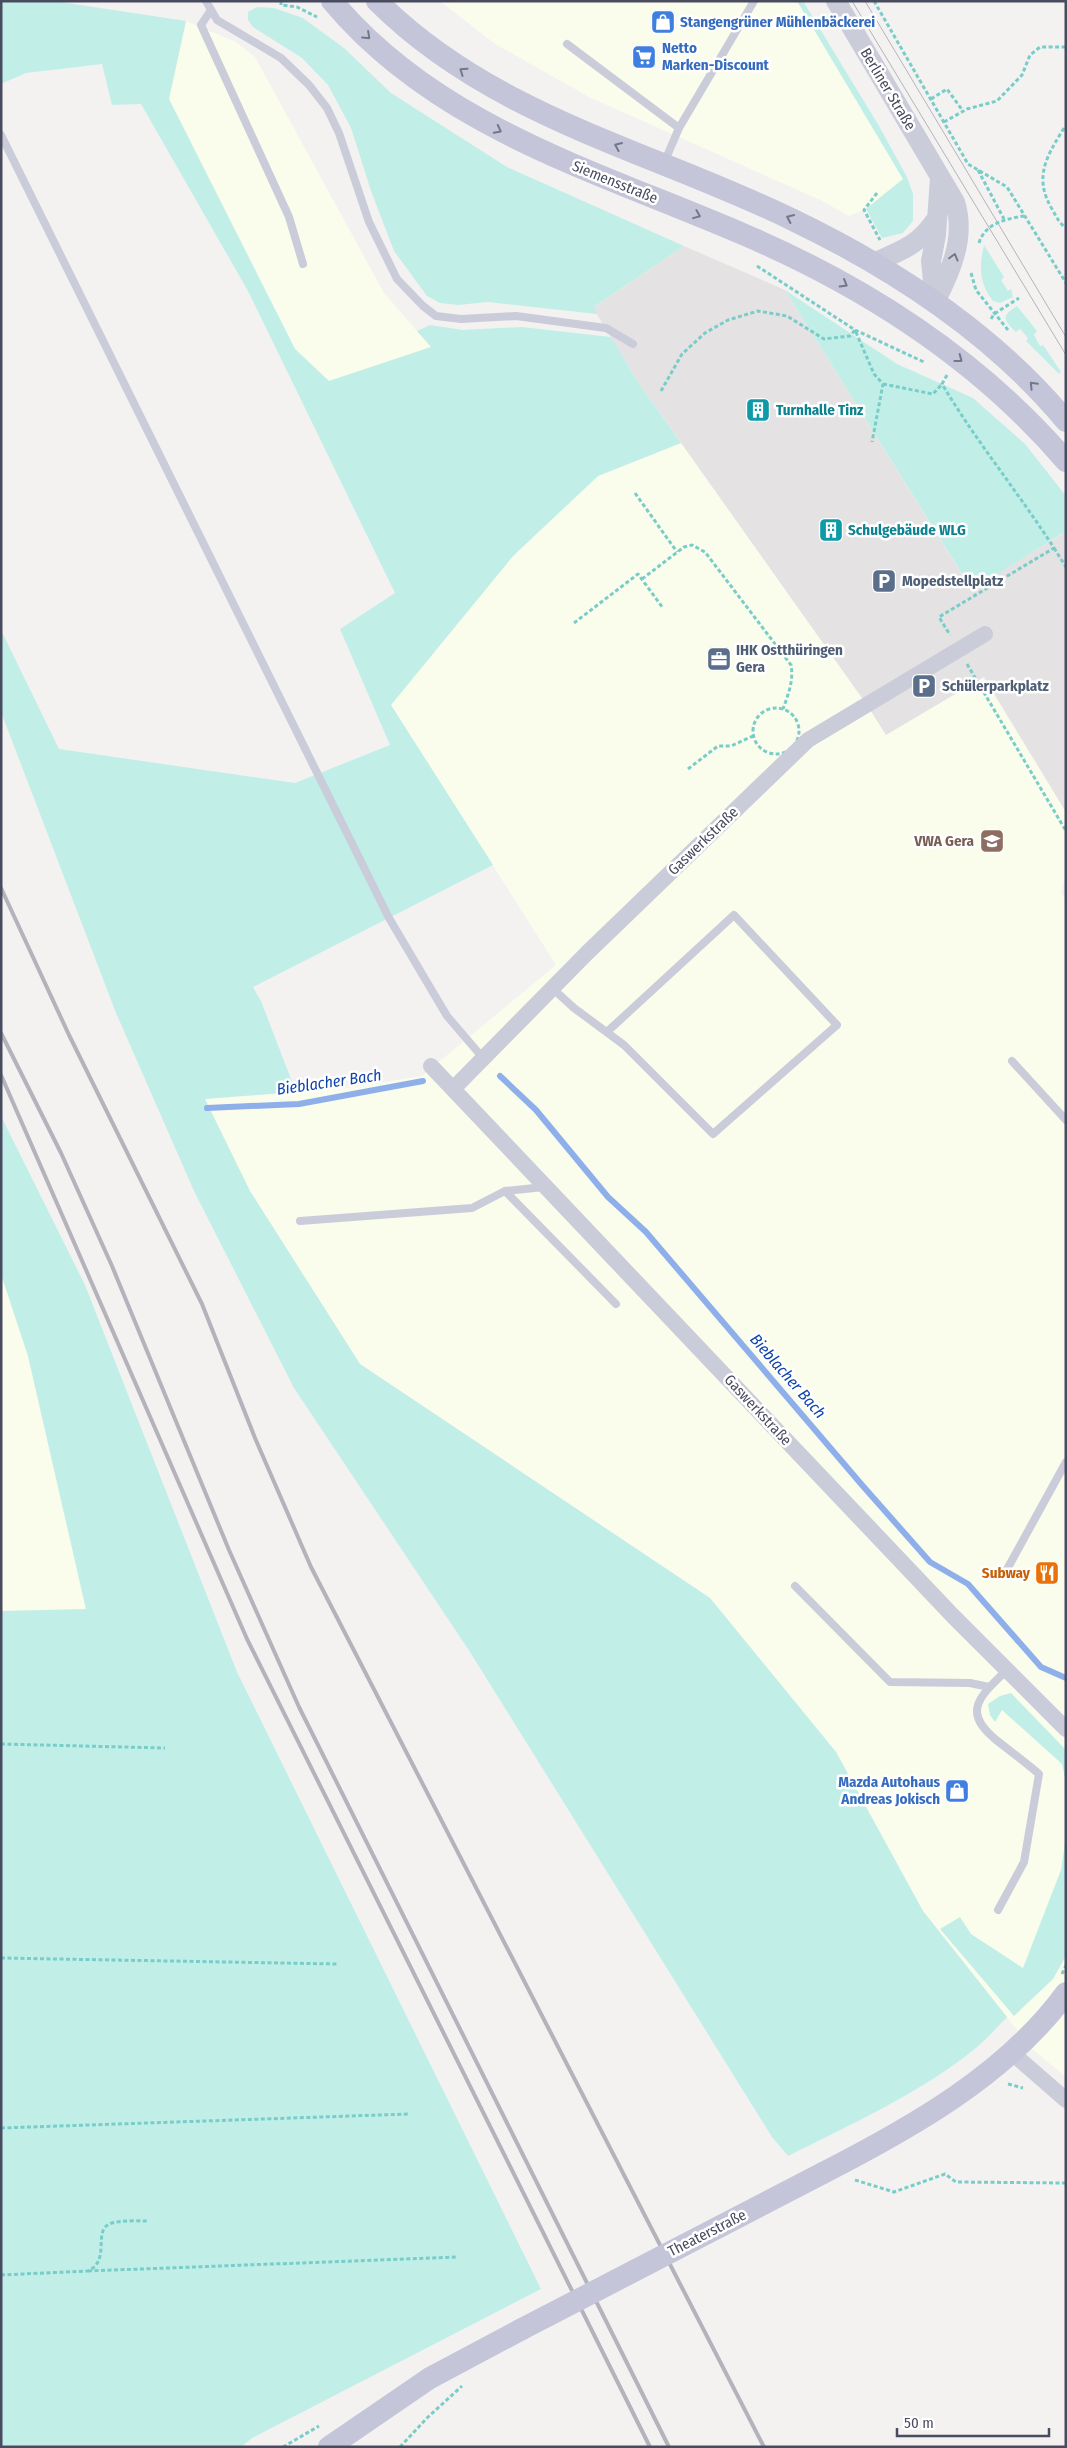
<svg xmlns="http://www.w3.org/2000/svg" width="1067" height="2448" font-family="'Fira Sans Condensed',sans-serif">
  <rect width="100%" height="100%" fill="#f3f2f1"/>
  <!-- commercial -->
  <path fill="#fafcec" d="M440,1H797L903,179L864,210L849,216L820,200L591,98L495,44Z
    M186,21L236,42L255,57L384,293L431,347L329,381L295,349L169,99Z
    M681,443L867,705L983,677L1066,812V874L1061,893L1066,901V2077L1032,2049L923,1911L836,1752L710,1598L360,1364L250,1191L204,1099L347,1088L422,1076L556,965L391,705L513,556L598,476Z
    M1,1274L28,1356L86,1610L1,1611Z"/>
  <!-- education -->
  <path fill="#e4e2e3" d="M684,246L785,290L971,589L1064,533L1066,536V812L984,677L886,735L867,705L638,382L593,308Z"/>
  <!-- green -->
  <path fill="#c1efe8" d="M1,1H54L186,21L169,99L295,349L329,381L431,347L417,331L430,325L463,330L522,327L611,337L638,382L681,443L598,476L513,556L391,705L493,865L253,987L261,1001L296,1092L205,1099L250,1191L360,1364L710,1598L836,1752L923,1911L1007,2017C997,2027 988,2038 977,2047C926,2090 848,2126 788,2156L772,2137L470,1652L294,1388L194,1191L116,1013L1,712V630L59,749L295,783L390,745L340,629L395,593L248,291L141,104L112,105L102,64L26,73L1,84Z
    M797,1H803L879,126L907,177L913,194V221L903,233L882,238L866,209L903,179Z
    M257,7L274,8L303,18L344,48L391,93L507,167L684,246L594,307L597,314L488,302L458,305L440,303L427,296L394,251L371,191L351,128L328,85L302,58L253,27L248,20V12Z
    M984,245L1004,277L1001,280L1008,291L1011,289L1013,297L1000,303L993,301C979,283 979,266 984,245Z
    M785,290L897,364L973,398L1025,444L1066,496V536L1063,533L972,590Z
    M1017,306L1037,331L1034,335L1040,346L1043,345L1061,372L1059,374L1026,341L1028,338L1020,329L1016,332C1003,320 1001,316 1017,306Z
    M1,1116L85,1285L237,1672L541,2289L252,2438L241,2447H1V1611L86,1609L28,1356L1,1274Z
    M1011,1693L1066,1750V1782L1062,1764L1002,1710L995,1722L990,1715L988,1704L1000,1696Z
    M1066,1836V1956L1053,1979L1014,2016L940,1929L960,1917L971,1934L1023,1968L1061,1870Z"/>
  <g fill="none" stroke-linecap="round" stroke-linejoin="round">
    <!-- stream -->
    <path stroke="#8fafeb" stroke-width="6" d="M500,1076L536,1110L608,1197L646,1232L862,1485L930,1562L968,1584L1041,1667L1066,1678
      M207,1108L299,1104L423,1081"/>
    <!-- path -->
    <path stroke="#79cdc9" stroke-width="3" stroke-dasharray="4 2.5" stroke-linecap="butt" d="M281,1V5L297,7L317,17
      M874,1L968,164L1007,187L1066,283
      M931,99L947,89L963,111
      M944,122L967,109L997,101L1022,75L1030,55L1040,47H1066
      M1064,128C1047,156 1033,177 1052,209C1056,216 1059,223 1066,228
      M978,170L1004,219
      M877,193L864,210L880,240
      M979,243C985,223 1006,219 1024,216
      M757,266L855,330L924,362
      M971,273L976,290L1008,330
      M991,319L994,314L1019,298
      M947,375L942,384C976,441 1018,492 1054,548L939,617L950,635
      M883,384L933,394L942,384
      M661,391L682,354L705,333L728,320L758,311L787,316L824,339L850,336L855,330L874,374L883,384L872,442
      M635,493L677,552
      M1054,548L1066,567
      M642,579L684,547L692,545L705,552L791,665C794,680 788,695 783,709
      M574,623L638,574L663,608
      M967,664L1066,831
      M753 731a23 23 0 1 1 46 0a23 23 0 1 1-46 0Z
      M688,769L718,746H731L753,736
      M1,1744L165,1748
      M1,1958L338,1964
      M1062,1974L1066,1965
      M1008,2084L1023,2088
      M1,2128L409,2114
      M855,2180L894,2192L945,2174L956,2182L1066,2183
      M88,2271L458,2257
      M1,2275L88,2271C112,2260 91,2229 112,2223C123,2220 137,2221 148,2221
      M283,2447L319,2426
      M400,2447L428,2417L462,2386"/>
    <!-- service -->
    <path stroke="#cbccda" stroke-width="8" d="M206,1L217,20L281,58L309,85L327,108L339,133L369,222L397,279L423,306L436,316L461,319L516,316L606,328L633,344
      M211,10L201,25L289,217L303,264
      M567,44L679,128
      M1,135L389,918L447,1016L483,1058
      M664,163L679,128L754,1
      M552,988L574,1008L624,1045L713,1134L837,1025L734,915L608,1031
      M1012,1061L1066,1120
      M505,1191L616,1304
      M300,1221L472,1208L505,1191L544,1187
      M1005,1573L1066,1462
      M795,1586L890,1682L970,1683L989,1687
      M998,1910L1024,1862L1039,1774C1026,1763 1013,1753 1000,1743C962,1714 976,1699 1006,1671"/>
    <!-- minor -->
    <path stroke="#cbccda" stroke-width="16" d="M431,1066L952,1615L1066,1729
      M453,1089L587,953L808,740L985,634
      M1011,2052L1066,2100"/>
    <!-- tertiary -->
    <path stroke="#cbccda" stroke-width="20" d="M836,1L955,202C966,237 951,271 935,302
      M873,263C903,250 918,246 937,218
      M935,302L931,261L936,235L940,178"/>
    <!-- secondary -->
    <path stroke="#c4c5d9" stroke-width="22" d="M332,1C438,128 600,172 745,235C866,287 980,361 1066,461
      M377,1C492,116 649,150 791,219C893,268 993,333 1066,421
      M823,2173C911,2128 1007,2074 1066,1993
      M329,2447L430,2378L522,2329"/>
    <!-- tram -->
    <path stroke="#b4b3bb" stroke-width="1" d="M852,1L1066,355
      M865,1L1066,337"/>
    <!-- rail -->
    <path stroke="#b4b3bb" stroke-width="4" d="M1,888L69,1035L202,1304L255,1438L311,1567L764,2447
      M1,1033L61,1153L112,1266L229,1550L299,1707L669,2447
      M1,1075L247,1639L650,2447"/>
    <!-- secondary-bridge -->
    <path stroke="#c4c5d9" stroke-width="22" d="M522,2329L823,2173"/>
  </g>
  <!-- one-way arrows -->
  <defs><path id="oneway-chevron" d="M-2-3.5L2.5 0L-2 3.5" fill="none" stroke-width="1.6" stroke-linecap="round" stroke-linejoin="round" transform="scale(1.25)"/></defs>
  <g stroke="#747689">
    <use href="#oneway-chevron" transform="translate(367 36) rotate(43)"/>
    <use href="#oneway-chevron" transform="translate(463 71) rotate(-145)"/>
    <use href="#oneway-chevron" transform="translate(498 130) rotate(27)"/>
    <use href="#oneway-chevron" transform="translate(618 146) rotate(-157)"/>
    <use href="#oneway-chevron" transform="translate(697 215) rotate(22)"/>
    <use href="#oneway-chevron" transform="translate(790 218) rotate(-155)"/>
    <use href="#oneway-chevron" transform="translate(844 284) rotate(30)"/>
    <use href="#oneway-chevron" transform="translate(959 359) rotate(37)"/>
    <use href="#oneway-chevron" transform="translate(1033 385) rotate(-134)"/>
  </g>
  <use stroke="#767889" href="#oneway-chevron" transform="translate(954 257) rotate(-75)"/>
  <!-- icons -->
  <defs>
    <symbol id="shop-square" viewBox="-11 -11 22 22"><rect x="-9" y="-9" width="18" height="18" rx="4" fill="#3f7fe0" stroke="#fff"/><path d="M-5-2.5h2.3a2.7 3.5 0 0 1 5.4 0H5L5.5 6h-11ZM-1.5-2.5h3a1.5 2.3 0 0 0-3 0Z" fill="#fff"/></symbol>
    <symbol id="supermarket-square" viewBox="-11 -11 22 22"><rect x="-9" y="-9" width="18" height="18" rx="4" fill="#3f7fe0" stroke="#fff"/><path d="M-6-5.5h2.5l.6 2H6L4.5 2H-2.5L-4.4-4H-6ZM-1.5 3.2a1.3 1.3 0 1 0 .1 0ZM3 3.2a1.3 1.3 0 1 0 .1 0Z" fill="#fff"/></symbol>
    <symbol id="building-square" viewBox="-11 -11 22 22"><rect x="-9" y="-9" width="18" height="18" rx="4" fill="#0f9aa8" stroke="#fff"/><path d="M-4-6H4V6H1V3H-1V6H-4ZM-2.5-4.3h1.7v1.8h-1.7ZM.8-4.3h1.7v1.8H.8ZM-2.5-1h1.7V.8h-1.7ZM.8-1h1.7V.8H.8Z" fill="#fff"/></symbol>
    <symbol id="parking-square" viewBox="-11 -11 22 22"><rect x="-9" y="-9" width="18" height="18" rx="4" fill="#5c6f8a" stroke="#fff"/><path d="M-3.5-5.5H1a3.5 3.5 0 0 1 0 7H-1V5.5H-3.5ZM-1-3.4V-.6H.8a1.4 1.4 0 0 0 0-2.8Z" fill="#fff"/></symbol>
    <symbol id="office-square" viewBox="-11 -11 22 22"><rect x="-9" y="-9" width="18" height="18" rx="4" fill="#5c6f8a" stroke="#fff"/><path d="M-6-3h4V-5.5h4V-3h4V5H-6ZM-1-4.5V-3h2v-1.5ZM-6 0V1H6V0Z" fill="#fff"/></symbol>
    <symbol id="university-square" viewBox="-11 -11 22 22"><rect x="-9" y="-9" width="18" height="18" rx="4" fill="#8d6e63" stroke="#fff"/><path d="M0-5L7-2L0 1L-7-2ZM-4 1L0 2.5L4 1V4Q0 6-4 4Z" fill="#fff"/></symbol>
    <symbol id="restaurant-square" viewBox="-11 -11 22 22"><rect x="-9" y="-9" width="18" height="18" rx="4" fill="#e8710a" stroke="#fff"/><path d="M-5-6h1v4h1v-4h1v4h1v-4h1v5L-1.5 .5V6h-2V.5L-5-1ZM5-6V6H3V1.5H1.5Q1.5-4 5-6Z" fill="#fff"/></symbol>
  </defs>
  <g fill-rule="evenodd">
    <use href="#shop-square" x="649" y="8" width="28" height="28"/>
    <use href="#supermarket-square" x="630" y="43" width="28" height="28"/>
    <use href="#building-square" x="744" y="396" width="28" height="28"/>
    <use href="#building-square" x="817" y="516" width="28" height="28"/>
    <use href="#parking-square" x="870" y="567" width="28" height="28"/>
    <use href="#office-square" x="705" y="645" width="28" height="28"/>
    <use href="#parking-square" x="910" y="672" width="28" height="28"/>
    <use href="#university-square" x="978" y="827" width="28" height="28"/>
    <use href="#restaurant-square" x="1033" y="1559" width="28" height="28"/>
    <use href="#shop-square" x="943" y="1777" width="28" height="28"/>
  </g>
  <g text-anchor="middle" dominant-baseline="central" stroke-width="5" stroke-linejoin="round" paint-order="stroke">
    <!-- shop labels -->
    <g font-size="15" font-weight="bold" fill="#366cbe" stroke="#fff" text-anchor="start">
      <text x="680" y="22">Stangengrüner Mühlenbäckerei</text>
      <text x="662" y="48">Netto<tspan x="662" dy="17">Marken-Discount</tspan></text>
      <text x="940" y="1782" text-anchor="end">Mazda Autohaus<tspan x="940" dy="17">Andreas Jokisch</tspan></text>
    </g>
    <!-- street labels -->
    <g font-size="15" fill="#494b5e" stroke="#fff">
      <text transform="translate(888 89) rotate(59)">Berliner Straße</text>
      <text transform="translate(615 182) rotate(22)">Siemensstraße</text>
      <text transform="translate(703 841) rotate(-44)">Gaswerkstraße</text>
      <text transform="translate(758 1410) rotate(47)">Gaswerkstraße</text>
      <text transform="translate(707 2233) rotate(-27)">Theaterstraße</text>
    </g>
    <!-- culture labels -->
    <g font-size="15" font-weight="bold" fill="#0d838f" stroke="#fff" text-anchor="start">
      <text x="776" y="410">Turnhalle Tinz</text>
      <text x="848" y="530">Schulgebäude WLG</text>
    </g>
    <!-- service labels -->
    <g font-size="15" font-weight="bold" fill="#4e5e75" stroke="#fff" text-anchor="start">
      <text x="902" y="581">Mopedstellplatz</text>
      <text x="736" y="650">IHK Ostthüringen<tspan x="736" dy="17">Gera</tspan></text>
      <text x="942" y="686">Schülerparkplatz</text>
    </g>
    <!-- education labels -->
    <g font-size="15" font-weight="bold" fill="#785e54" stroke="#fff" text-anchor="end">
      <text x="974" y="841">VWA Gera</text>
    </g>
    <!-- food labels -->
    <g font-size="15" font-weight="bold" fill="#c56008" stroke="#fff" text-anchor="end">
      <text x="1030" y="1573">Subway</text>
    </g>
    <!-- water labels -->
    <g font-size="16" font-style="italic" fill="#0f44ab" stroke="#fff">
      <text transform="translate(329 1082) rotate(-8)">Bieblacher Bach</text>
      <text transform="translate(788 1376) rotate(49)">Bieblacher Bach</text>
    </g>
  </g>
  <!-- border -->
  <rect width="1067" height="2448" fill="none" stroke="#494b5e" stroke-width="5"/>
  <!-- scale -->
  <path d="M897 2428v8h152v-8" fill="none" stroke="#494b5e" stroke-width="2.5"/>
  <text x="904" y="2428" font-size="15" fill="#494b5e" stroke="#ffffff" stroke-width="4" paint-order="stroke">50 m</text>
</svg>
